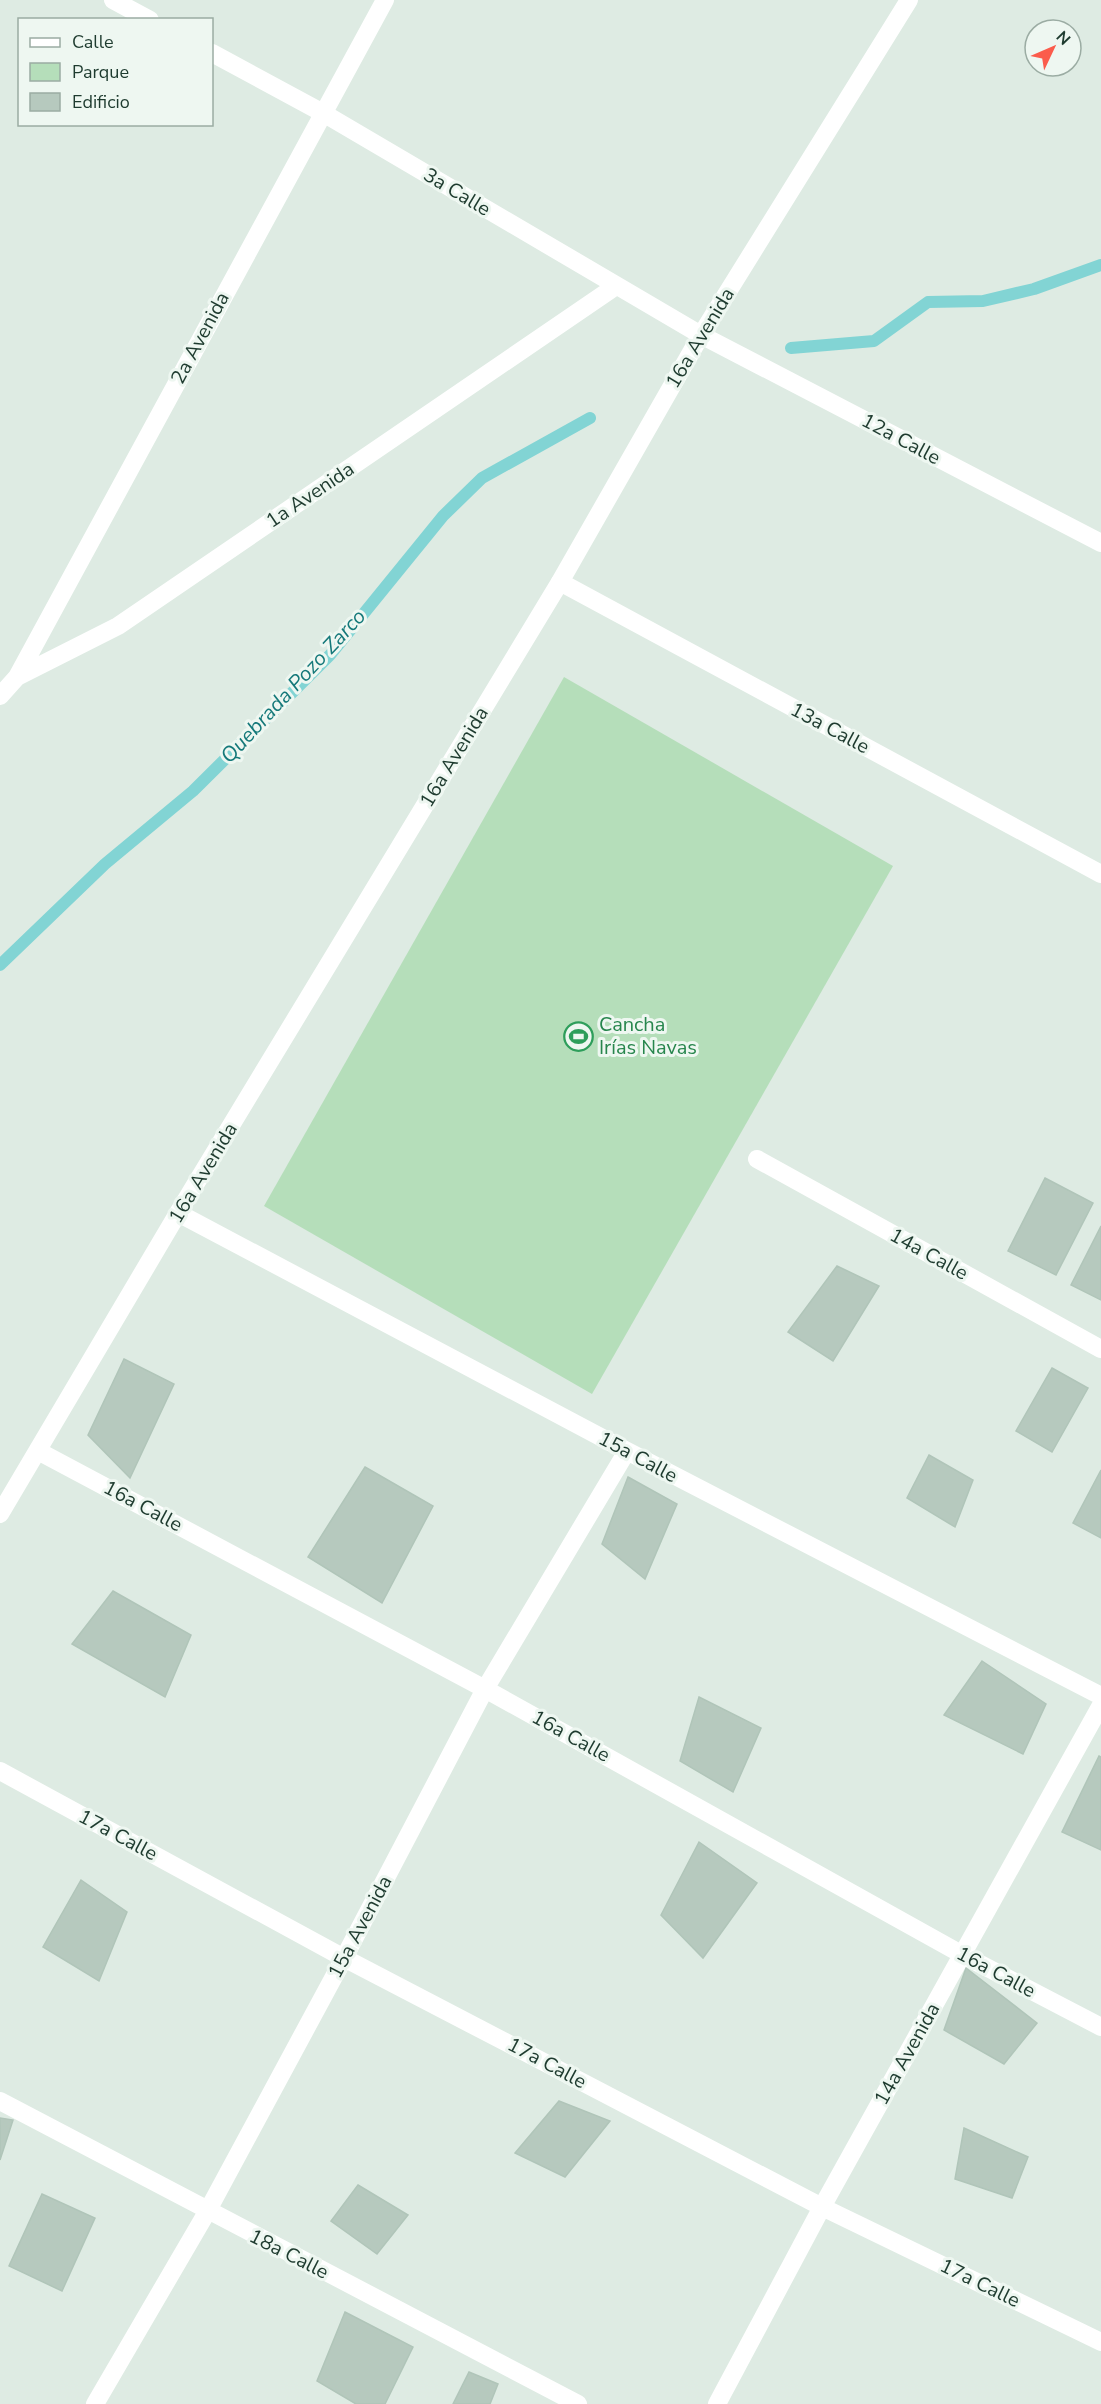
<svg xmlns="http://www.w3.org/2000/svg" width="1101" height="2404" font-family="'Nunito Sans',sans-serif">
  <rect width="100%" height="100%" fill="#deebe3"/>
  <!-- green -->
  <path fill="#b5deba" d="M564,677L893,866L592,1394L264,1206Z"/>
  <g fill="none" stroke-linecap="round" stroke-linejoin="round">
    <!-- stream -->
    <path stroke="#82d4d4" stroke-width="12" d="M791,348L874,341L928,302L983,301L1034,289L1101,265
      M0,965L105,864L193,791L330,655L443,516L482,478L590,418"/>
  </g>
  <!-- building -->
  <path fill="#b6c9be" stroke="#b0c5b9" stroke-width="1.5" d="M1045,1178L1093,1203L1056,1275L1008,1251Z
    M1101,1226V1300L1071,1285Z
    M837,1266L879,1286L833,1361L788,1332Z
    M124,1359L174,1384L130,1478L88,1435Z
    M1052,1368L1088,1388L1052,1452L1016,1431Z
    M929,1455L973,1480L955,1527L907,1498Z
    M365,1467L433,1506L382,1603L308,1557Z
    M1101,1470V1538L1073,1523Z
    M628,1477L677,1504L645,1579L602,1544Z
    M113,1591L191,1635L165,1697L72,1644Z
    M982,1661L1046,1704L1023,1754L944,1715Z
    M699,1697L761,1728L733,1792L680,1761Z
    M1099,1756L1101,1757V1850L1062,1832Z
    M699,1842L757,1883L703,1958L661,1915Z
    M81,1880L127,1912L99,1981L43,1947Z
    M966,1968L1037,2023L1004,2064L944,2030Z
    M559,2101L610,2121L565,2177L515,2153Z
    M0,2118L13,2120L0,2160Z
    M964,2128L1028,2157L1012,2198L955,2179Z
    M358,2185L408,2215L377,2254L331,2221Z
    M42,2194L95,2218L62,2291L9,2266Z
    M345,2312L413,2347L385,2404H356L317,2381Z
    M469,2372L498,2384L490,2404H453Z"/>
  <g fill="none" stroke-linecap="round" stroke-linejoin="round">
    <!-- street -->
    <path stroke="#fff" stroke-width="18" d="M113,0L150,20
      M212,53L323,113L701,335L1101,543
      M560,582L1101,874
      M17,677L385,0
      M0,696L17,677L118,626L616,286
      M757,1159L1101,1349
      M178,1213L627,1451L1101,1696
      M38,1451L485,1689L963,1955L1101,2027
      M0,1771L344,1958L822,2207L1101,2342
      M0,2101L578,2404
      M95,2404L207,2212L344,1958L485,1689L627,1451
      M717,2404L822,2207L1101,1705"/>
    <!-- secondary -->
    <path stroke="#fff" stroke-width="18" d="M0,1514L178,1213L560,582L701,335L909,0"/>
  </g>
  <!-- icons -->
  <defs>
    <symbol id="stadium-ring" viewBox="-11 -11 22 22"><circle r="9.5" fill="#eef7f1" stroke="#2e9e5b" stroke-width="1.5"/><path d="M0-5a6.5 5 0 1 0 0 10a6.5 5 0 1 0 0-10ZM-3.5-1.8h7v3.6h-7Z" fill="#2e9e5b"/></symbol>
  </defs>
  <g fill-rule="evenodd">
    <use href="#stadium-ring" x="562" y="1020" width="33" height="33"/>
  </g>
  <g text-anchor="middle" dominant-baseline="central" stroke-width="6" stroke-linejoin="round" paint-order="stroke">
    <!-- street labels -->
    <g font-size="20" fill="#1e3b2f" stroke="#eef7f1">
      <text transform="translate(457 192) rotate(31)">3a Calle</text>
      <text transform="translate(200 338) rotate(-62)">2a Avenida</text>
      <text transform="translate(700 338) rotate(-59)">16a Avenida</text>
      <text transform="translate(901 439) rotate(28)">12a Calle</text>
      <text transform="translate(310 495) rotate(-34)">1a Avenida</text>
      <text transform="translate(830 728) rotate(28)">13a Calle</text>
      <text transform="translate(454 757) rotate(-59)">16a Avenida</text>
      <text transform="translate(203 1173) rotate(-59)">16a Avenida</text>
      <text transform="translate(929 1254) rotate(29)">14a Calle</text>
      <text transform="translate(638 1457) rotate(28)">15a Calle</text>
      <text transform="translate(143 1506) rotate(28)">16a Calle</text>
      <text transform="translate(571 1736) rotate(29)">16a Calle</text>
      <text transform="translate(118 1835) rotate(28)">17a Calle</text>
      <text transform="translate(360 1927) rotate(-62)">15a Avenida</text>
      <text transform="translate(996 1972) rotate(28)">16a Calle</text>
      <text transform="translate(907 2054) rotate(-61)">14a Avenida</text>
      <text transform="translate(547 2063) rotate(28)">17a Calle</text>
      <text transform="translate(289 2254) rotate(27)">18a Calle</text>
      <text transform="translate(980 2283) rotate(26)">17a Calle</text>
    </g>
    <!-- leisure labels -->
    <g font-size="20" fill="#27864d" stroke="#eef7f1" text-anchor="start">
      <text x="599" y="1024">Cancha<tspan x="599" dy="23">Irías Navas</tspan></text>
    </g>
    <!-- water labels -->
    <g font-size="21" font-style="italic" fill="#15797a" stroke="#eef7f1">
      <text transform="translate(293 686) rotate(-47)">Quebrada Pozo Zarco</text>
    </g>
  </g>
  <!-- legend -->
  <rect x="18" y="18" width="195" height="108" fill="#eef7f1" stroke="#9baca3" stroke-width="1.5"/>
  <rect x="30" y="38" width="30" height="9" fill="#ffffff" stroke="#9baca3" stroke-width="1.5"/>
  <text x="72" y="48" font-size="18" fill="#1e3b2f">Calle</text>
  <rect x="30" y="63" width="30" height="18" fill="#b5deba" stroke="#9baca3" stroke-width="1.5"/>
  <text x="72" y="78" font-size="18" fill="#1e3b2f">Parque</text>
  <rect x="30" y="93" width="30" height="18" fill="#b6c9be" stroke="#9baca3" stroke-width="1.5"/>
  <text x="72" y="108" font-size="18" fill="#1e3b2f">Edificio</text>
  <!-- north arrow -->
  <g transform="translate(1053 48) rotate(46)"><circle r="28" fill="#eef7f1" stroke="#9baca3" stroke-width="1.5"/>
  <path d="M0-4.5L10 22L0 15L-10 22Z" fill="#fb5c4c"/>
  <text y="-9" font-size="16" font-weight="bold" text-anchor="middle" fill="#1e3b2f">N</text>
  </g>
</svg>
